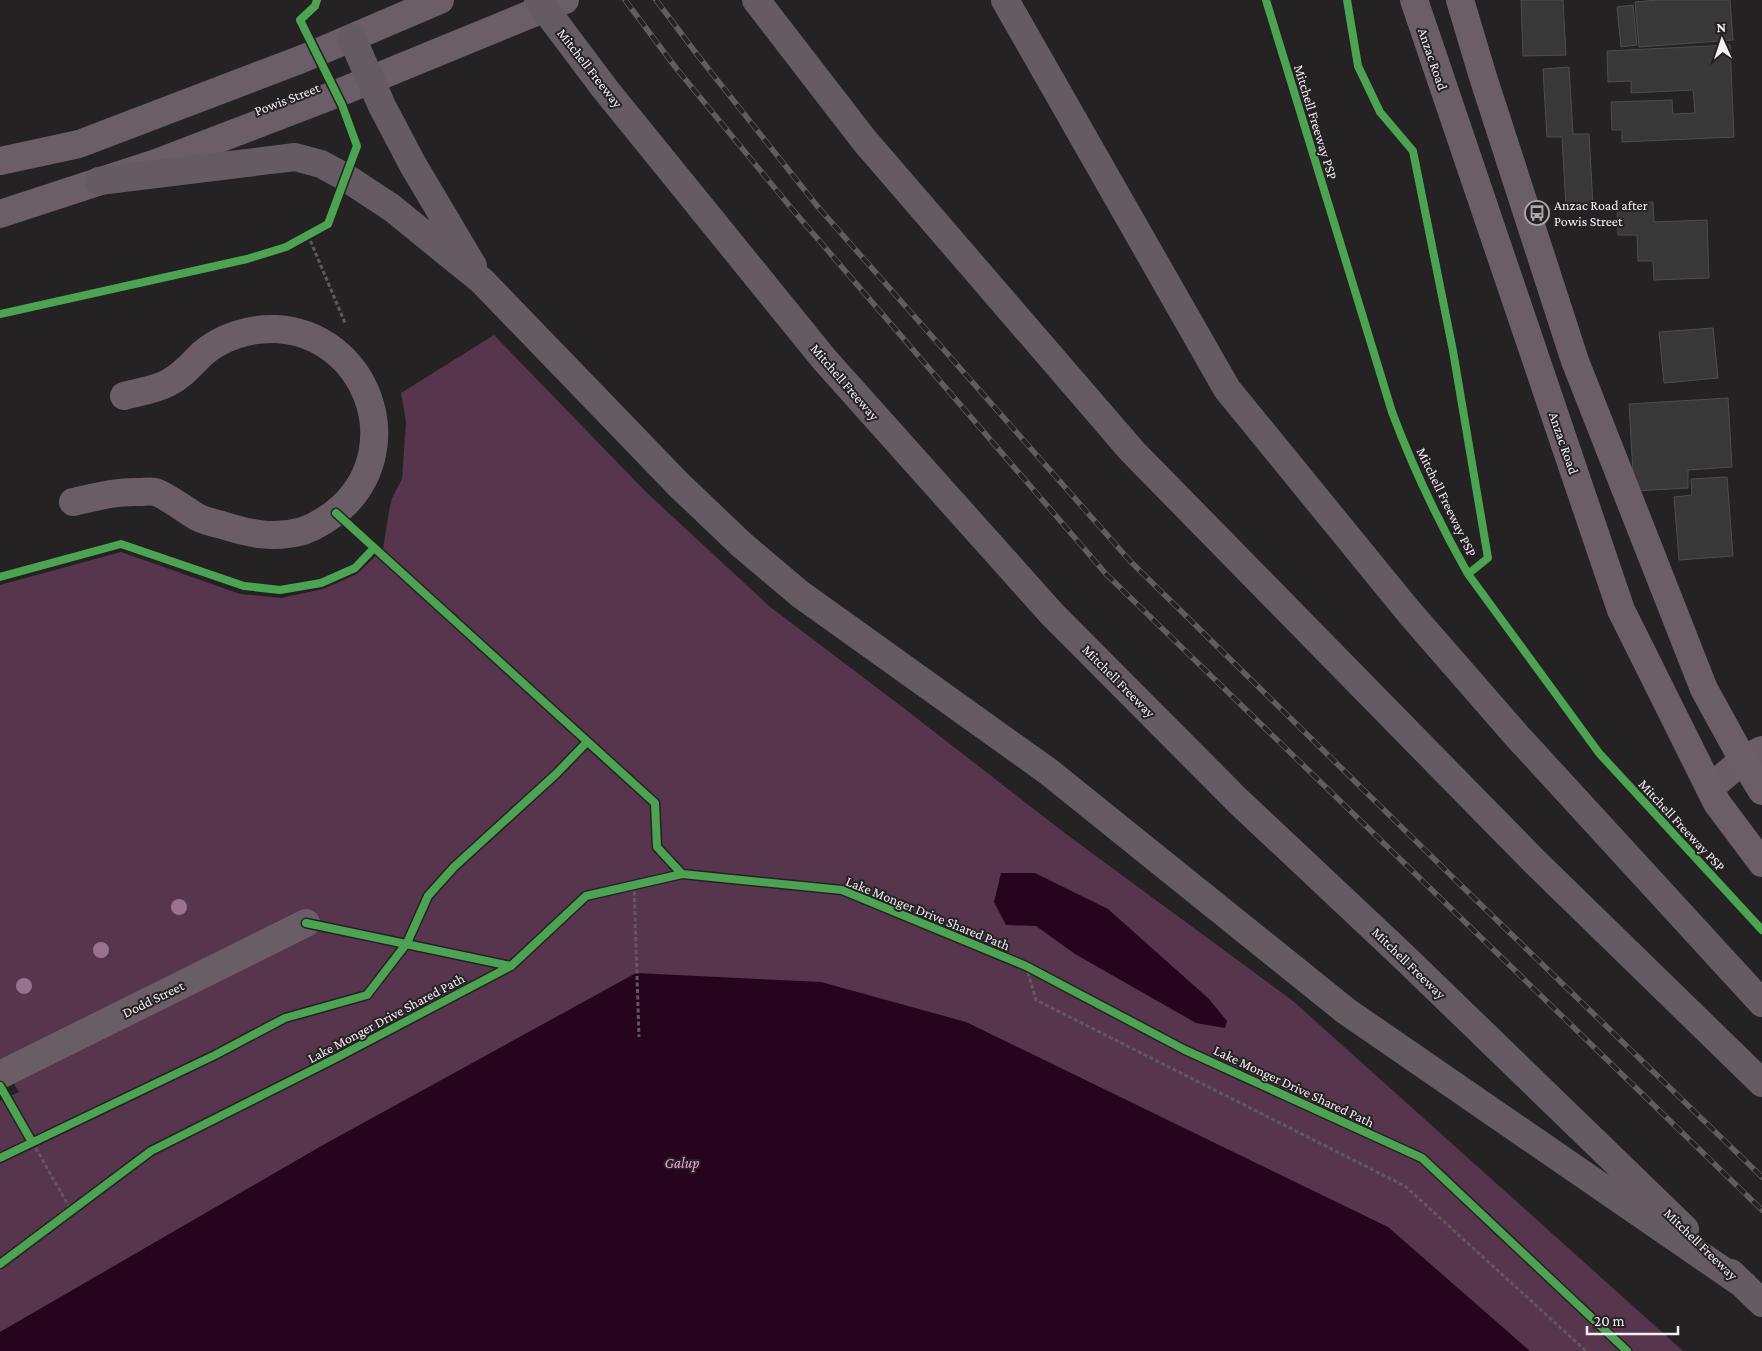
<svg xmlns="http://www.w3.org/2000/svg" width="1762" height="1351" font-family="'Crimson Pro',serif">
  <rect width="100%" height="100%" fill="#242223"/>
  <!-- green -->
  <path fill="#57354c" d="M494,335L646,492L769,606L901,706L1066,834L1293,1001L1683,1351H0V1101L19,1092L0,1062V585L121,552L240,594L281,598L323,589L357,574L383,549L389,511L392,498L402,479L406,422L401,393Z"/>
  <!-- water -->
  <path fill="#26041d" d="M1001,873H1035L1108,909L1209,999L1227,1021L1225,1028L1196,1023L1075,954L1036,926L1006,925L994,902Z
    M636,973L821,982L966,1022L1388,1227L1530,1351H0V1332L323,1145Z"/>
  <!-- building -->
  <path fill="#393839" stroke="#4e4d4e" d="M1521,0H1563L1566,55L1523,56Z
    M1658,0H1730L1733,40L1639,47L1635,2Z
    M1633,5L1637,45L1621,47L1617,7Z
    M1730,45L1734,137L1622,142V130H1612L1611,102L1672,100L1673,114L1695,113L1693,90L1631,93V81L1608,82L1607,51Z
    M1569,67L1573,134H1589L1593,206L1566,207L1562,137H1547L1543,69Z
    M1653,202L1654,222L1707,220L1709,278L1654,280L1653,261H1638L1637,235H1618L1617,204Z
    M1713,328L1718,378L1664,383L1659,332Z
    M1728,398L1732,467L1688,470V488L1634,491L1629,404Z
    M1727,477L1733,556L1679,560L1674,497L1692,495L1691,479Z"/>
  <g fill="none" stroke-linecap="round" stroke-linejoin="round">
    <!-- path -->
    <path stroke="#60585d" stroke-width="3" stroke-dasharray="4 2.5" stroke-linecap="butt" d="M347,120L357,146L355,149
      M308,235L345,323
      M634,885L639,1037
      M1026,966L1036,1000L1405,1186L1586,1351
      M10,1103L71,1210"/>
    <!-- minor -->
    <path stroke="#6b5d65" stroke-width="28" d="M73,502C96,497 116,491 140,492C144,492 150,491 155,492C164,494 187,511 197,517C205,521 214,523 222,525C250,534 274,539 303,531C317,526 331,517 342,507C408,445 366,334 276,329C250,328 221,337 202,354C191,365 182,376 168,383C155,390 138,392 124,396
      M1710,788L1743,760L1762,750
      M0,1075L306,923"/>
    <!-- major -->
    <path stroke="#6b5e66" stroke-width="28" d="M1414,0L1621,610L1717,803L1762,863
      M1460,0L1483,77L1575,361L1704,689L1743,760L1762,791
      M0,161L79,144L302,59L440,0
      M0,214L156,163L336,94L565,0"/>
    <!-- highway -->
    <path stroke="#655b62" stroke-width="28" d="M756,0L864,140L1132,451L1534,861L1762,1083
      M1005,0L1227,389L1409,612L1517,736L1762,1003
      M554,21L605,89L824,359L1052,614L1238,801L1404,957L1685,1229
      M352,38L382,106L413,165L473,266
      M99,181L295,157L321,164L345,177L392,208L482,281L679,485L742,545L800,594L1049,772L1346,1011L1744,1285
      M1731,1273L1762,1303"/>
    <defs>
      <path id="rail" d="M625,0L676,68L792,209L1106,574L1762,1210
        M656,0L699,57L818,207L1131,562L1476,900L1762,1177"/>
    </defs>
    <!-- rail casing -->
    <use href="#rail" stroke="#625b5f" stroke-width="5.5"/>
    <!-- rail -->
    <use href="#rail" stroke="#252124" stroke-width="4" stroke-dasharray="11" stroke-linecap="butt"/>
    <!-- highway-bridge -->
    <path stroke="#655b62" stroke-width="28" d="M538,0L554,21"/>
    <defs>
      <path id="cycleway" d="M1266,0L1392,412C1413,468 1438,521 1468,574L1599,753L1762,930
        M1347,0L1358,66L1380,112L1413,151L1453,351L1488,558L1468,574
        M0,314L247,259L286,247L328,224L357,146L342,105L300,20L315,6L317,0
        M336,513L655,803L657,847L682,874
        M0,577L121,544L244,586L280,590L321,583L355,568L374,548
        M306,923L511,966
        M0,1086L32,1142
        M0,1158L215,1055L285,1018L367,995L407,943L428,896L454,867L556,774L587,742
        M0,1264L151,1151L338,1057L511,966L586,896L682,874L842,890L1026,966L1185,1050L1422,1158L1627,1351"/>
    </defs>
    <!-- cycleway casing -->
    <use href="#cycleway" stroke="#252124" stroke-width="11"/>
    <!-- cycleway -->
    <use href="#cycleway" stroke="#4ca352" stroke-width="8"/>
  </g>
  <!-- trees -->
  <g fill="#9a728d">
    <circle cx="179" cy="907" r="8"/>
    <circle cx="101" cy="950" r="8"/>
    <circle cx="24" cy="986" r="8"/>
  </g>
  <!-- icons -->
  <defs>
    <symbol id="bus-ring" viewBox="-11 -11 22 22"><circle r="9.5" fill="#252124" stroke="#aba9aa" stroke-width="1.5"/><path d="M-5-6H5V4H4V6H2V4H-2V6H-4V4H-5ZM-3.5-4V0h7V-4ZM-3.5 1.2v1.5H-2V1.2ZM2 1.2v1.5H3.5V1.2Z" fill="#aba9aa"/></symbol>
  </defs>
  <g fill-rule="evenodd">
    <use href="#bus-ring" x="1523" y="199" width="28" height="28"/>
  </g>
  <g text-anchor="middle" dominant-baseline="central" stroke-width="4" stroke-linejoin="round" paint-order="stroke">
    <!-- street labels -->
    <g font-size="14" fill="#f4f1f3" stroke="#252124">
      <text transform="translate(1433 59) rotate(71)">Anzac Road</text>
      <text transform="translate(590 68) rotate(52)">Mitchell Freeway</text>
      <text transform="translate(287 99) rotate(-21)">Powis Street</text>
      <text transform="translate(1316 122) rotate(73)">Mitchell Freeway PSP</text>
      <text transform="translate(845 382) rotate(49)">Mitchell Freeway</text>
      <text transform="translate(1564 443) rotate(71)">Anzac Road</text>
      <text transform="translate(1447 502) rotate(64)">Mitchell Freeway PSP</text>
      <text transform="translate(1119 681) rotate(45)">Mitchell Freeway</text>
      <text transform="translate(1682 825) rotate(47)">Mitchell Freeway PSP</text>
      <text transform="translate(928 913) rotate(22)">Lake Monger Drive Shared Path</text>
      <text transform="translate(1409 963) rotate(44)">Mitchell Freeway</text>
      <text transform="translate(153 999) rotate(-26)">Dodd Street</text>
      <text transform="translate(386 1018) rotate(-28)">Lake Monger Drive Shared Path</text>
      <text transform="translate(1294 1086) rotate(25)">Lake Monger Drive Shared Path</text>
      <text transform="translate(1701 1244) rotate(44)">Mitchell Freeway</text>
    </g>
    <!-- poi labels -->
    <g font-size="14" fill="#f4f1f3" stroke="#252124" text-anchor="start">
      <text x="1554" y="205">Anzac Road after<tspan x="1554" dy="16">Powis Street</tspan></text>
    </g>
    <!-- water labels -->
    <g font-size="15" font-style="italic" fill="#f69fd9" stroke="#252124">
      <text x="682" y="1163">Galup</text>
    </g>
  </g>
  <!-- north arrow -->
  <g transform="translate(1722 40) rotate(357)" stroke="#252124" stroke-width="4" paint-order="stroke">
  <path d="M0-4L9 19L0 12L-9 19Z" fill="#f4f1f3"/>
  <text y="-8" font-size="14" font-weight="bold" text-anchor="middle" fill="#f4f1f3">N</text>
  </g>
  <!-- scale -->
  <path d="M1587 1326v8h91v-8" fill="none" stroke="#f4f1f3" stroke-width="2.5"/>
  <text x="1594" y="1326" font-size="15" fill="#f4f1f3" stroke="#252124" stroke-width="4" paint-order="stroke">20 m</text>
</svg>
